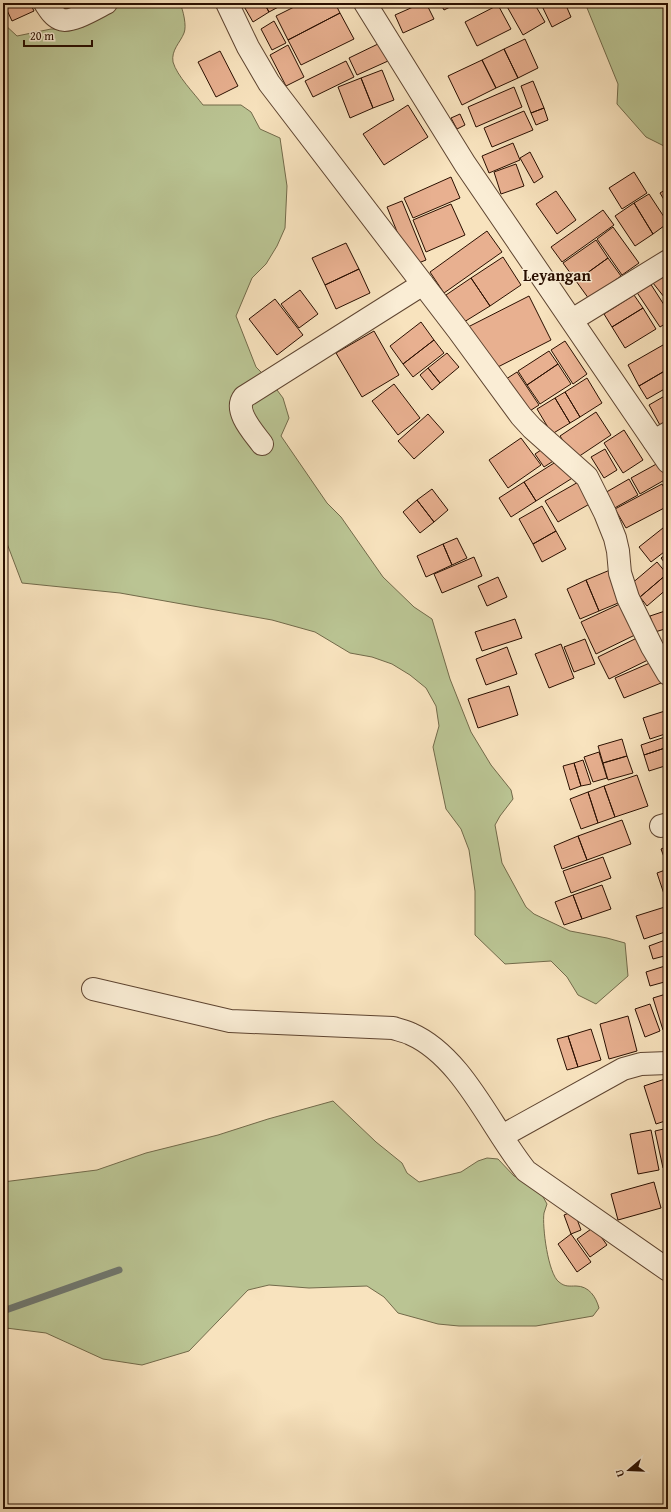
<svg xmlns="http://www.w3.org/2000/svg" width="671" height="1512" font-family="'Gentium Book Plus',serif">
  <rect width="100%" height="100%" fill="#f8e3be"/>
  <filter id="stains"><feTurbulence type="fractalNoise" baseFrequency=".005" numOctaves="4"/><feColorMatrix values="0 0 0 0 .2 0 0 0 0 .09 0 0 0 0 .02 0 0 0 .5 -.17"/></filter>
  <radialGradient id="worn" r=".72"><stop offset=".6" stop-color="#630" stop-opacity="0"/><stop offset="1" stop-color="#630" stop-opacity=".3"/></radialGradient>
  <!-- green -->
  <path fill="#bac493" stroke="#726a4a" d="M124,3H180C183,10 187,26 184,33C180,43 171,50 173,62C177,76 194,93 203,105H241L251,112L260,129L280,138L287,186L285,228L277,246L266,264L252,278L236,316L256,367L271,382L283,398L289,418L281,436L327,503L341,517L383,577L414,607L432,619L450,679L471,732L491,765L511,790L513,799L500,816L495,825L502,863L526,907L534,914L570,931L607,938L625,943L628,976L596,1004L578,995L567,977L551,961L505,964L475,935V891L469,850L461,829L446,809L433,747L439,726L436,706L426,688L410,675L392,664L372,657L350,653L315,632L272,620L120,593L22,583L3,533V23L17,36L51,29H73L83,27Z
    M585,3H668V148L646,137L617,104L618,84Z
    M333,1101L376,1142L402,1163L407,1173L419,1182L461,1172L478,1161L487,1158L498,1159L514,1176L524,1180L542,1195L547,1204C546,1207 545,1210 544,1213C542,1226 548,1274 559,1282C565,1287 569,1286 576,1286C589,1286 596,1297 599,1308L593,1316L536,1326H459L438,1324L398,1313L384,1297L367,1286L309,1288L269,1285L248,1290L189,1351L142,1365L103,1359L46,1333L6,1328L3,1329V1182L97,1170L146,1153L218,1135L268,1119Z"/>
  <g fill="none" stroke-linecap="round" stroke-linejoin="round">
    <!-- stream -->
    <path stroke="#70776e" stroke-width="7" d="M3,1311L119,1270"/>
  </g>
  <!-- building -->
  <path fill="#e8b090" stroke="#2a0f00" d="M17,3H30L34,11L12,21L6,8Z
    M242,3H264L269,12L253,22Z
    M264,3H283L284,4L269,12Z
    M302,3H335L340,13L288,40L276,16Z
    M422,3H426L434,19L403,33L395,15Z
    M440,3H458L444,10Z
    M505,3H534L545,22L523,35Z
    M548,3H565L571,17L552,27L542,6Z
    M498,5L511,29L477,46L465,22Z
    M340,13L354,39L301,65L288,40Z
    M274,21L286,43L272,50L261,29Z
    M525,39L538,68L518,78L504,49Z
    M380,43L388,61L357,75L349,58Z
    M288,45L304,77L286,86L270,55Z
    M504,49L518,78L496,88L482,60Z
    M220,51L238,86L216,97L198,62Z
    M482,60L496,88L462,105L448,76Z
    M346,61L354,77L313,97L305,81Z
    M382,70L394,100L373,108L361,78Z
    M361,78L373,108L350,118L338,87Z
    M533,81L544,108L531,113L521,86Z
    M514,87L522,107L476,127L468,107Z
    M408,105L428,137L384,165L363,134Z
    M544,108L548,120L536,125L531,113Z
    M524,111L533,130L492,147L484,128Z
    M460,114L465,125L457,129L451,118Z
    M513,143L520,160L489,173L482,156Z
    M530,152L543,177L534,183L520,158Z
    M516,164L524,186L501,194L494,172Z
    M634,172L647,193L622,209L609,188Z
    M451,177L460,198L413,218L404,198Z
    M668,188V201L666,203L660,193Z
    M556,191L576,220L557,234L536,204Z
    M649,194L668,223L653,234L634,203Z
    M402,201L426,260L411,266L387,207Z
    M634,203L653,234L635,246L615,216Z
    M451,204L465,235L426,252L413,220Z
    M603,210L614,225L562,262L551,247Z
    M613,227L639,263L622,275L597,239Z
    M487,231L502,252L444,293L430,272Z
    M596,240L608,258L576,281L563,263Z
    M346,243L359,269L325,285L312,258Z
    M503,257L521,285L490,306L471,278Z
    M608,258L621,276L589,299L576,281Z
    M359,269L370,293L336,309L325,285Z
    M668,272V302L653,283Z
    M471,278L490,306L464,322L446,295Z
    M650,283L668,311V322L660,327L636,291Z
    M300,290L318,314L299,328L281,304Z
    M634,295L643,308L612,327L604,314Z
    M529,296L551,340L490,371L468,327Z
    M275,299L303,335L277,355L249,319Z
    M643,308L656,329L625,348L612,327Z
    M421,322L434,340L403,364L390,346Z
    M374,331L399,375L362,397L336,353Z
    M434,340L444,353L413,377L403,364Z
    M565,341L587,374L573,384L551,350Z
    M663,345L668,355V369L639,386L628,365Z
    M549,351L558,364L527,385L518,371Z
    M447,353L459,367L440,383L428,368Z
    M558,364L571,384L540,404L527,385Z
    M428,368L440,383L432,390L420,375Z
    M668,369V387L647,399L639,386Z
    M517,372L539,405L525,414L503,381Z
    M587,378L602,403L580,417L565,392Z
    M394,384L420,418L398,435L372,401Z
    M565,392L580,417L570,423L555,398Z
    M668,394V423L661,427L649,405Z
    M555,398L570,423L552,434L537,409Z
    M596,412L611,435L575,459L560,436Z
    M428,414L444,432L414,459L398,441Z
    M624,430L643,460L623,473L604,443Z
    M521,438L541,465L508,488L489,460Z
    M550,444L558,458L544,467L535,454Z
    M605,449L617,470L604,478L591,457Z
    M562,458L574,477L536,501L524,482Z
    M660,462L668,478L640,494L631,478Z
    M629,479L638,495L611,510L603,494Z
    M580,481L593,502L558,522L545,501Z
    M524,482L536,501L511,517L499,498Z
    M662,484L668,495V506L626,528L615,509Z
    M432,489L448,510L434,522L417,500Z
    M417,500L434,522L420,533L403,512Z
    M542,506L556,531L533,544L519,519Z
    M668,524V549L651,562L639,547Z
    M556,531L566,549L542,562L533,544Z
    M457,538L467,558L452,565L443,544Z
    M443,544L452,565L426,577L417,556Z
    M668,553V567L661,558Z
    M474,557L482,576L442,593L434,574Z
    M657,562L667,574L640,597L630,585Z
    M610,570L623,601L599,611L586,580Z
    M667,574L668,588L647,606L640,597Z
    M498,577L507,597L487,606L478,586Z
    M586,580L599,611L580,619L567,589Z
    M624,602L639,633L596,654L581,622Z
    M668,610V628L655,632L650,616Z
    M515,619L522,638L482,651L475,632Z
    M641,636L652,658L609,679L598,657Z
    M585,639L595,664L574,672L564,647Z
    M561,644L574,678L549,688L535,654Z
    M507,647L517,674L486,685L476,659Z
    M652,662L661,683L624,698L615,678Z
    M509,686L518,715L478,728L468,699Z
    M668,710V733L650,739L643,718Z
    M668,736V747L644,755L641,745Z
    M622,739L627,756L603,763L598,746Z
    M668,747V765L649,771L644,755Z
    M599,752L607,778L593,782L584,757Z
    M627,756L633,773L608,780L603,763Z
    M583,760L591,784L581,786L574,763Z
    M574,763L581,786L570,790L563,766Z
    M637,775L648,806L615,817L604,786Z
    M604,786L615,817L598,823L588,792Z
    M588,792L598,823L581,829L570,799Z
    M622,820L631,844L587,860L578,836Z
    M578,836L587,860L562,869L554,846Z
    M668,846V865H667L661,849Z
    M603,857L611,878L571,893L563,871Z
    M668,869V899L666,900L657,873Z
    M602,885L611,909L582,919L573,895Z
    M573,895L582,919L564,925L555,902Z
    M668,906V931L644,939L636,916Z
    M668,939V955L653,959L649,946Z
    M665,966L668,981L650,986L646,972Z
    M666,994L668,999V1029L663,1030L653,998Z
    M650,1004L660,1031L645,1037L635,1009Z
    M628,1016L637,1051L609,1059L600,1024Z
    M591,1029L601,1060L578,1067L568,1036Z
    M568,1036L578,1067L567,1070L557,1039Z
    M665,1079L668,1088V1120L656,1124L644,1086Z
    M668,1128V1167L663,1168L655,1131Z
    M651,1130L659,1170L638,1174L630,1134Z
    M654,1182L661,1208L618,1220L611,1194Z
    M574,1211L581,1230L571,1234L564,1215Z
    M594,1227L607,1245L590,1257L577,1239Z
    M571,1234L591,1262L577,1272L558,1244Z"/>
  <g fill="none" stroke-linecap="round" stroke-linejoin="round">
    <defs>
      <path id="minor" d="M45,3C49,9 53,16 60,19C70,24 96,8 106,3
        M227,3L248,47L269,83L458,330L521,416L532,428L587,477L605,513L615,538L618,551L620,573L628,598L652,647L668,674
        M572,320L668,261
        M654,441L668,433
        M262,444C254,433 233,411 244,397L423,284
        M661,826L668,824
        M93,989L230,1021L393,1028C399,1030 405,1031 411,1034C463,1057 491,1128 526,1171L668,1270
        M502,1136L623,1069L641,1064L668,1063"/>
      <path id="tertiary" d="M365,3L465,164L668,462"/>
    </defs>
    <!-- minor casing -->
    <use href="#minor" stroke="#5e4430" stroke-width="24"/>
    <!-- tertiary casing -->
    <use href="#tertiary" stroke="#5e4430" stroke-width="24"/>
    <!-- minor -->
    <use href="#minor" stroke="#faedd5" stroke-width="22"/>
    <!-- tertiary -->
    <use href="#tertiary" stroke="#faedd5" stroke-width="22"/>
  </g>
  <g text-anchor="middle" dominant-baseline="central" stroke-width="3" stroke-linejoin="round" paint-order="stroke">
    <!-- quarter labels -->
    <g font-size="16" font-weight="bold" fill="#2a0f00" stroke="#faedd5">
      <text x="557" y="275">Leyangan</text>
    </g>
  </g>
  <!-- margin -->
  <rect width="671" height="1512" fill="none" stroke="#f8e3be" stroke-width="16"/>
  <rect x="4" y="4" width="663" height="1504" fill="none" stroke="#2a0f00" stroke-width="2"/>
  <rect x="8" y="8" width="655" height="1496" fill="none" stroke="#2a0f00"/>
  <!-- north arrow -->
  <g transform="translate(629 1470) rotate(251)" stroke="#faedd5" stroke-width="3" paint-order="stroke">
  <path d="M0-3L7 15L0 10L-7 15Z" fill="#2a0f00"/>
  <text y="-6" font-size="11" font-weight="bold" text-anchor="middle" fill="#2a0f00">U</text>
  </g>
  <!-- scale -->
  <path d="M24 40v6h68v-6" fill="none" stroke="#2a0f00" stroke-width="2"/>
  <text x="30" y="40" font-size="12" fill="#2a0f00" stroke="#faedd5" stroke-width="3" paint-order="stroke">20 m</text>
  <rect width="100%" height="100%" filter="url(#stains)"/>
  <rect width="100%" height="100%" fill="url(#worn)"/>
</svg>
